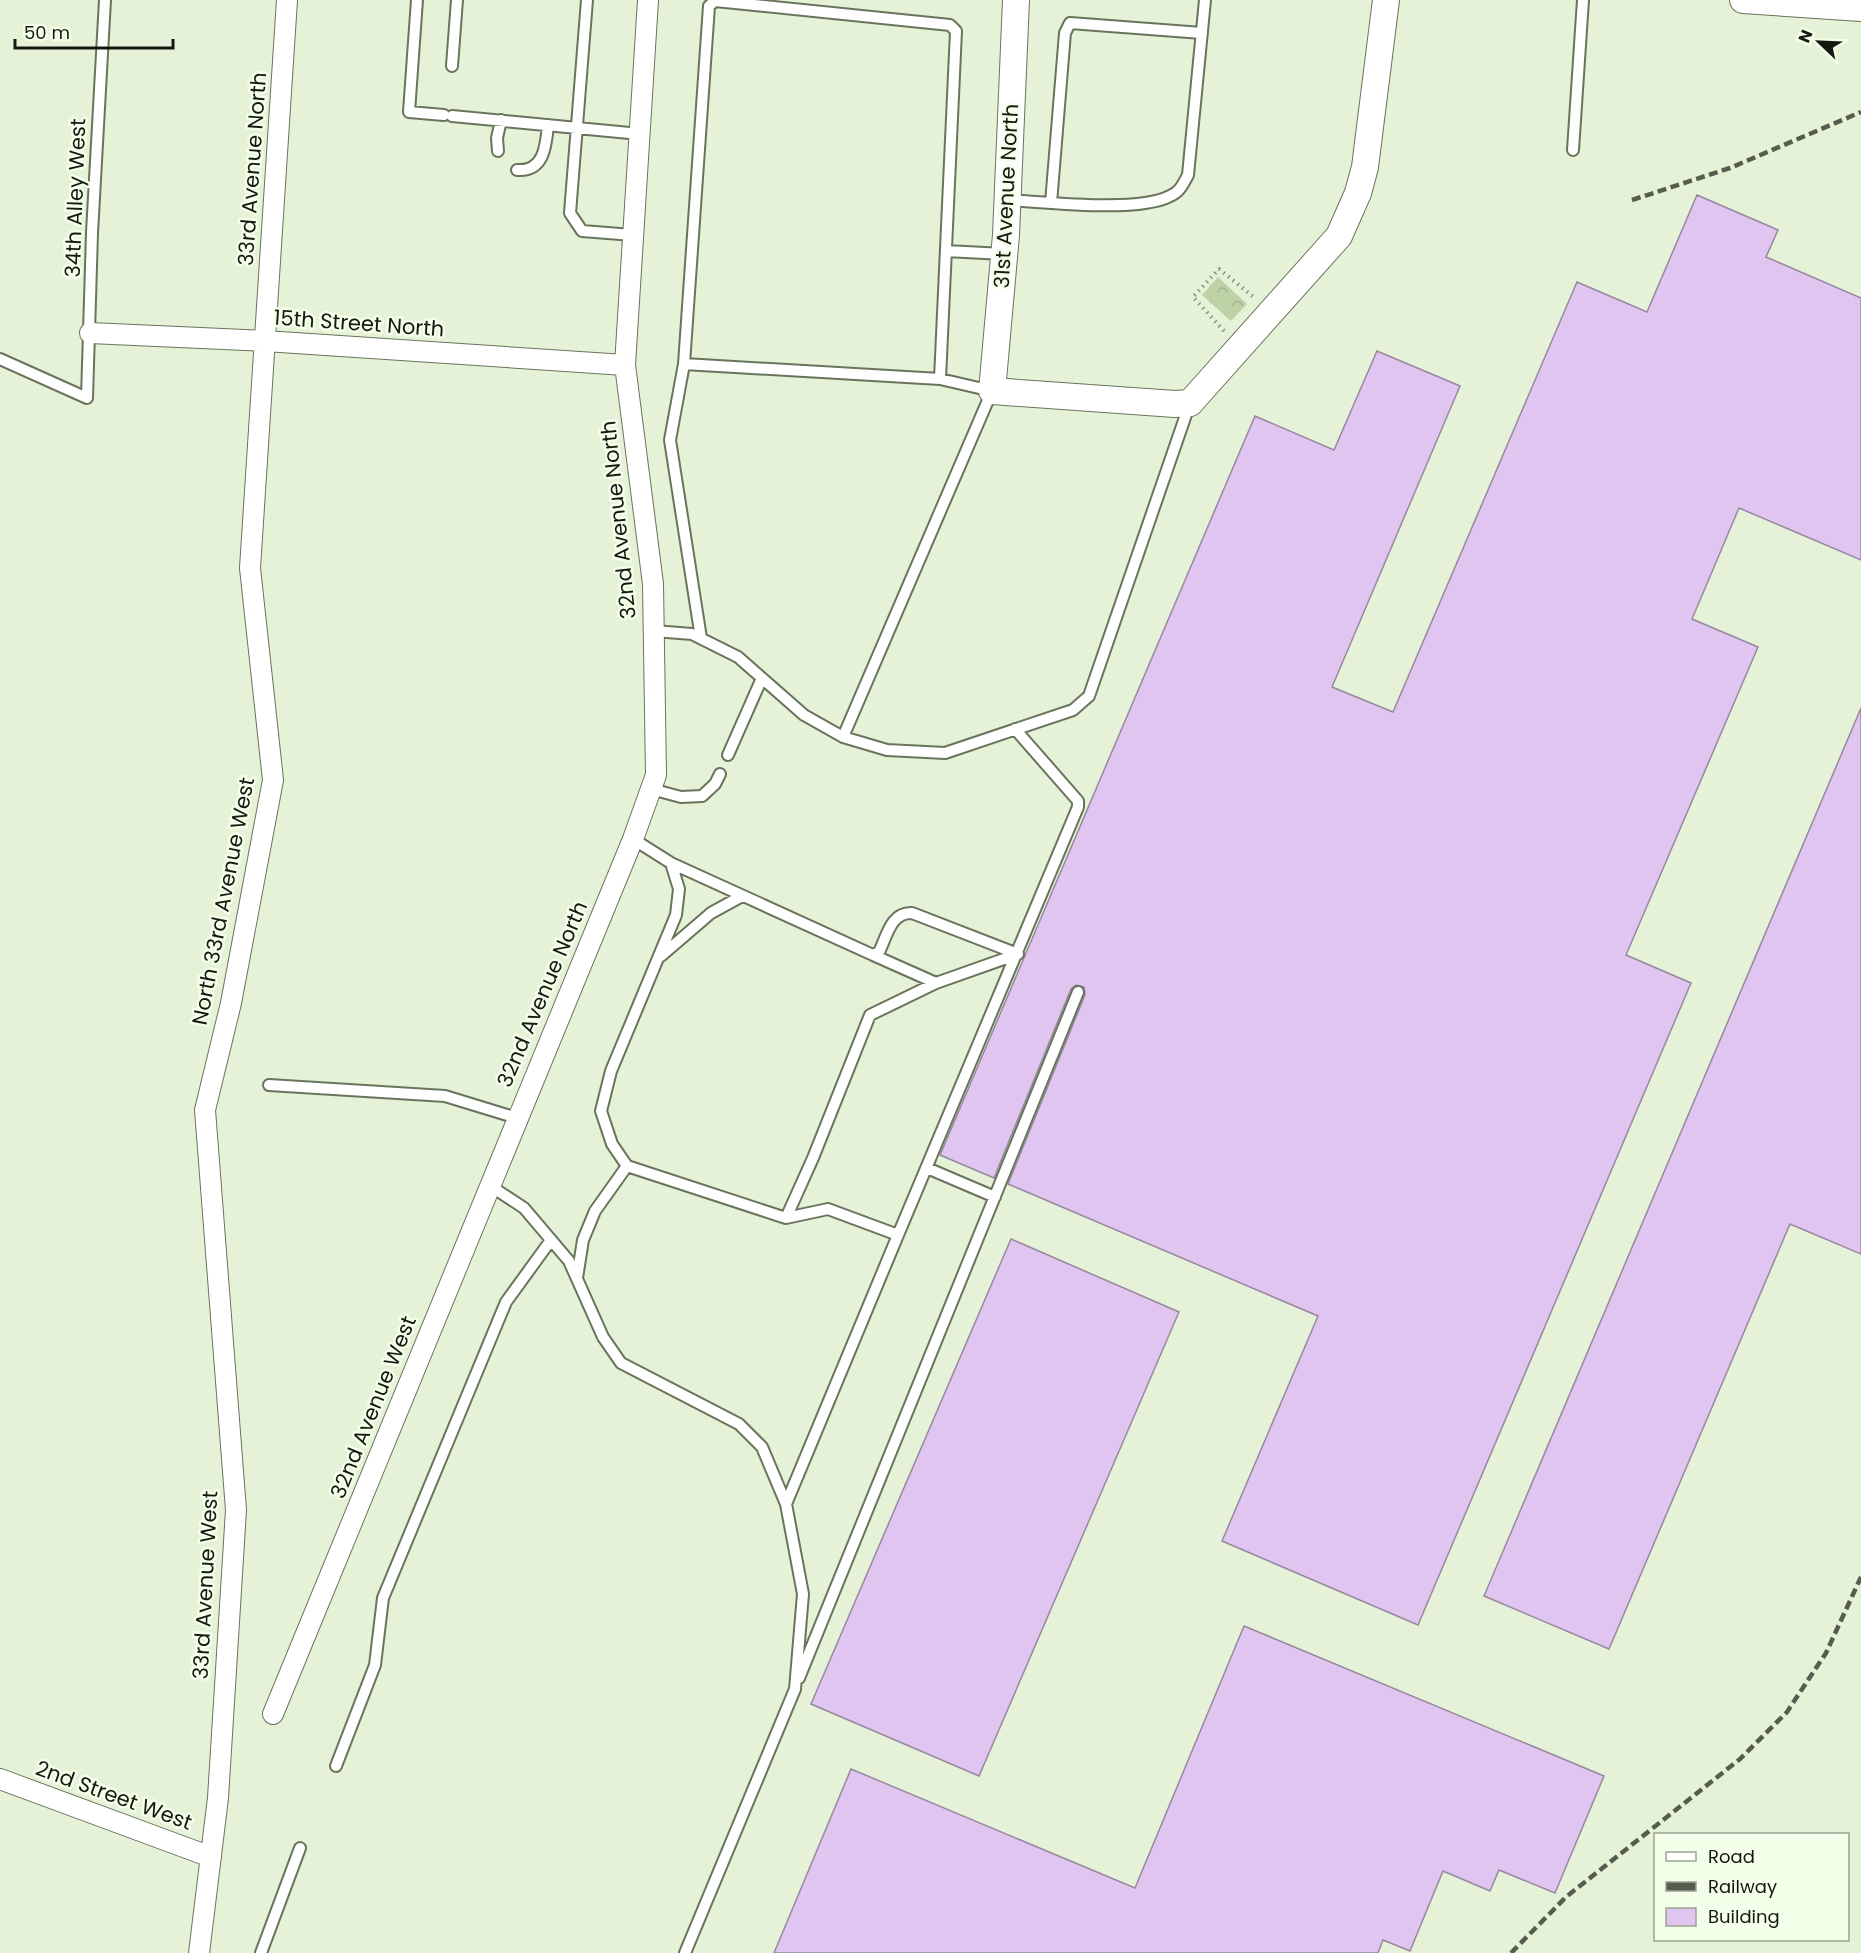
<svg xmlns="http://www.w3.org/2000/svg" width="1861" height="1953" font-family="Poppins,sans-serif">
  <defs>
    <pattern id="park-crowns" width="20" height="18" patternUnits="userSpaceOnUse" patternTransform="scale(1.5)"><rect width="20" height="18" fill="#bdd3a5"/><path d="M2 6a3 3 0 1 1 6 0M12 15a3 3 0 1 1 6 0" fill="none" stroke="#a2b58d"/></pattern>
  </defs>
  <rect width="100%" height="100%" fill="#e5f2d8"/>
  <!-- park -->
  <path fill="url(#park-crowns)" d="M1218,277L1247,304L1231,321L1202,295Z"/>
  <!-- building -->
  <path fill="#e0c5f1" stroke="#96889f" stroke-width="1.5" d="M1697,195L1778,230L1766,257L1861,298V560L1739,508L1692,619L1758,647L1626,955L1691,983L1418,1625L1222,1541L1318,1316L1008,1184L1085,995L1084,987L1076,985L1071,989L994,1178L940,1155L1255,416L1334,450L1377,351L1460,386L1332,687L1393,712L1577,282L1647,312Z
    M1861,708V1254L1790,1224L1609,1649L1484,1596Z
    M1011,1239L1179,1312L979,1776L811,1704Z
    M1244,1626L1604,1776L1555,1893L1499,1870L1490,1891L1443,1871L1410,1951L1383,1940L1378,1953H774L851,1769L1135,1888Z"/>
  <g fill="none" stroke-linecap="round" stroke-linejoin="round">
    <defs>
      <path id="service" d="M417,0L409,112L444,115
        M587,0L570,213L582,231L633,235
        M452,66L457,0
        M452,116L640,134
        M1573,150L1583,0
        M498,151L497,138L501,120
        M517,170C544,172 546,146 548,125
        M1007,200C1046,202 1138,213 1170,196C1180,192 1183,184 1188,175L1205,0
        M1051,203L1065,33L1070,23L1202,33
        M946,251L1004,254
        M0,359L87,398L92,233L105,0
        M684,364L709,6L715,1L950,25L956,31L940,379
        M654,631L692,634L738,657L804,715L843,737L887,750L945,753L1073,710L1089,696L1190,403
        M701,638L670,440L684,364L940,379L992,391L843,737
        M728,755L762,678
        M651,789L681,797L702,796L715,784L720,774
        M633,839L671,863L873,955L879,952C887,936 891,912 912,913L1018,954
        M671,863L679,889L676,915L611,1071L601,1111L612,1144L627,1166L786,1218L828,1209L898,1235L1078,807V801L1015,729
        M873,955L936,983
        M661,956L711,913L742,896
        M269,1085L445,1096L517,1118
        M927,1168L995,1197
        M489,1185L524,1208L569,1261L603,1337L621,1363L739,1424L762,1447L786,1504L803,1594L795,1689L685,1953
        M786,1218L813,1158L870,1015L936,983L1018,954
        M577,1278L583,1240L595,1211L627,1166
        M786,1504L898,1235
        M799,1678L1078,992
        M336,1766L375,1665L383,1598L506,1302L551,1240
        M261,1953L300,1848"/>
      <path id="minor" d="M90,333L265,341L625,365
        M273,1714L633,839L656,775L653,584L625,365L648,0
        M0,1779L211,1857
        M199,1953L218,1798L236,1510L205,1110L231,1003L273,780L250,568L287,0"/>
      <path id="tertiary" d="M1016,0L1006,235L992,391L1175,404L1190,403L1339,236L1358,193L1365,167L1386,0
        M1743,0L1861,8"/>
    </defs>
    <!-- service casing -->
    <use href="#service" stroke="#69745d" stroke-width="14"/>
    <!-- minor casing -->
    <use href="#minor" stroke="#69745d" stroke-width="22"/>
    <!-- tertiary casing -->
    <use href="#tertiary" stroke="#69745d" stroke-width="28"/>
    <!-- path -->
    <path stroke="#8a9481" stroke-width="4" stroke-dasharray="1.5 4.5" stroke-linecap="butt" d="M1224,331L1193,297L1219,269L1255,298"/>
    <!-- service -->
    <use href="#service" stroke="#fff" stroke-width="10"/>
    <!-- minor -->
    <use href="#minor" stroke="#fff" stroke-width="20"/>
    <!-- tertiary -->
    <use href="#tertiary" stroke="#fff" stroke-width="26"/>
    <!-- rail -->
    <path stroke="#555d4e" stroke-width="4.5" stroke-dasharray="9 4.5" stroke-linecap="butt" d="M1632,200L1730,168L1861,112
      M1511,1953L1566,1897L1740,1759L1787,1712L1826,1653L1861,1577"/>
  </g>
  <g text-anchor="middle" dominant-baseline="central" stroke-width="5" stroke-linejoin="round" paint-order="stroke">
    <!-- street labels -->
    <g font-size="21" fill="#141910" stroke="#f4ffea">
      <text transform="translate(252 169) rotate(-86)">33rd Avenue North</text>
      <text transform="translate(1006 196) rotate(-87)">31st Avenue North</text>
      <text transform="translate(75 198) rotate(-88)">34th Alley West</text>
      <text transform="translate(359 323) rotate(4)">15th Street North</text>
      <text transform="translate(618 520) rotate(-96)">32nd Avenue North</text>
      <text transform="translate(223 901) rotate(-79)">North 33rd Avenue West</text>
      <text transform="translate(542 994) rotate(-67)">32nd Avenue North</text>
      <text transform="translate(373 1407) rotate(-68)">32nd Avenue West</text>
      <text transform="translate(205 1585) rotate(-87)">33rd Avenue West</text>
      <text transform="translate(114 1795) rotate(20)">2nd Street West</text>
    </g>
  </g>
  <!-- legend -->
  <rect x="1654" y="1833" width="195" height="108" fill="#f4ffea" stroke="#9aa393" stroke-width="1.5"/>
  <rect x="1666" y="1852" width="30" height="9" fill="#ffffff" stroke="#9aa393" stroke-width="1.5"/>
  <text x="1708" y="1863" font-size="18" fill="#141910">Road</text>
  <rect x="1666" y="1882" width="30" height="9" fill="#555d4e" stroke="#9aa393" stroke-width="1.5"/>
  <text x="1708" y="1893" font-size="18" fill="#141910">Railway</text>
  <rect x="1666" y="1908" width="30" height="18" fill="#e0c5f1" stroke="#9aa393" stroke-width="1.5"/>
  <text x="1708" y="1923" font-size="18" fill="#141910">Building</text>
  <!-- north arrow -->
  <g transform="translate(1819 42) rotate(293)" stroke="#f4ffea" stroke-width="4.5" paint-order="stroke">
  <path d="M0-4.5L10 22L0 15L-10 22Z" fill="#141910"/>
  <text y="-9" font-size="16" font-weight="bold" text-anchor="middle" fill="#141910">N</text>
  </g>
  <!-- scale -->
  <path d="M15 39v9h158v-9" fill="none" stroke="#141910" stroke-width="3"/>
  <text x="24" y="39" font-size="18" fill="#141910" stroke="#f4ffea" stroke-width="4.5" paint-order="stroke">50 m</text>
</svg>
